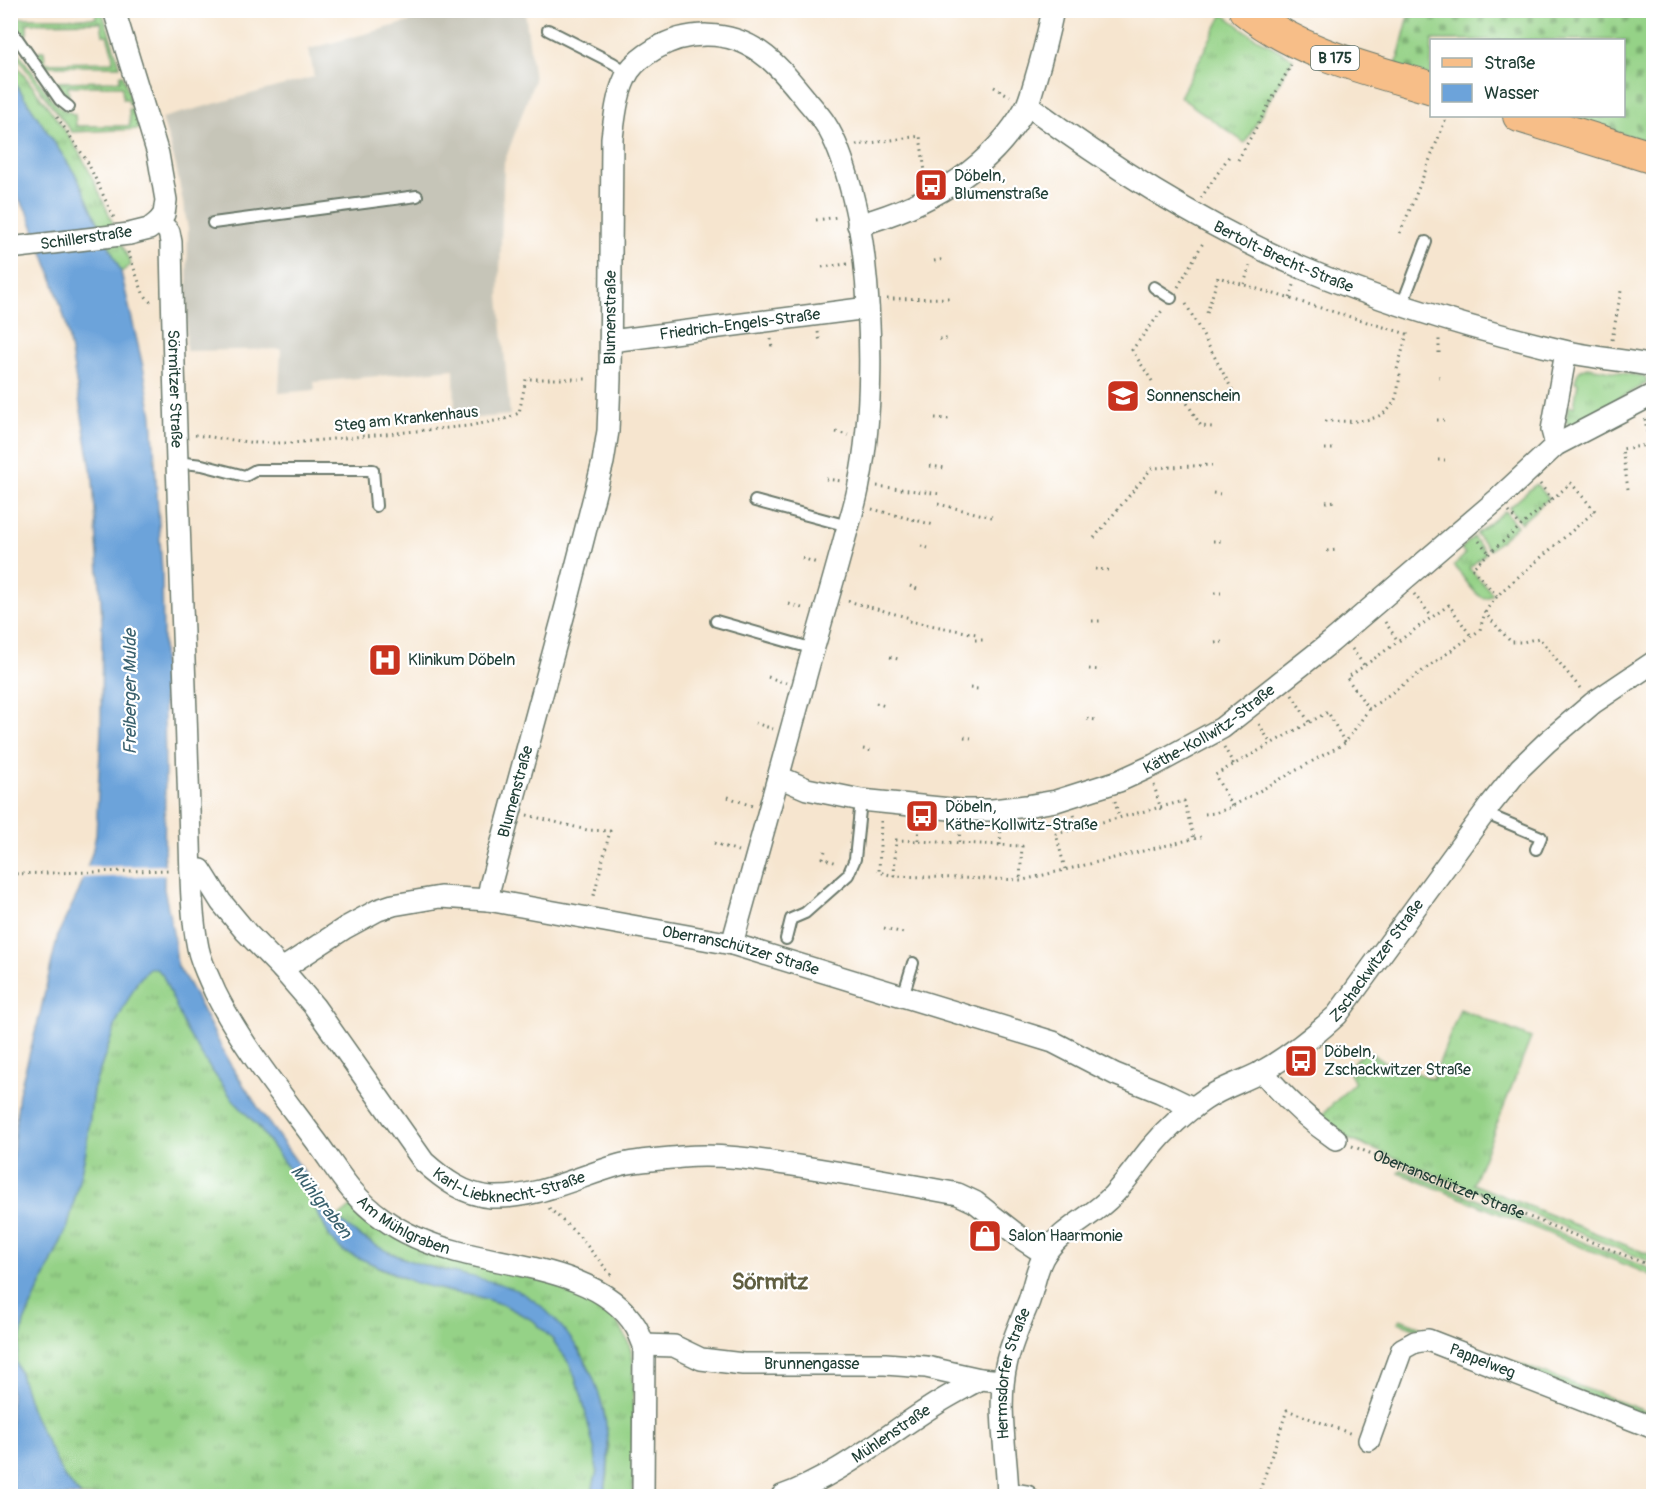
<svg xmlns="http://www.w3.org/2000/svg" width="1664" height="1507" font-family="Pangolin,sans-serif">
  <defs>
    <pattern id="grass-tufts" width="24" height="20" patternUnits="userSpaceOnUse" patternTransform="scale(1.5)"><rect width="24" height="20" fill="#95d287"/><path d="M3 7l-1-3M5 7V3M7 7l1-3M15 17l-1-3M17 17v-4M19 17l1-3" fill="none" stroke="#79ac6f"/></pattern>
    <pattern id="cemetery-stones" width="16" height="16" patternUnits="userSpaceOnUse" patternTransform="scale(1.5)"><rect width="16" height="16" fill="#95d287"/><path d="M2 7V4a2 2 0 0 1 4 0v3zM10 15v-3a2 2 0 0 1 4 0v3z" fill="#79ac6f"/></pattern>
  </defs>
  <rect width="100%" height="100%" fill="#fff"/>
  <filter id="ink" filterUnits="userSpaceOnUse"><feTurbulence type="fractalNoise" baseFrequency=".0167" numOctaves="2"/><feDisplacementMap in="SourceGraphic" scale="12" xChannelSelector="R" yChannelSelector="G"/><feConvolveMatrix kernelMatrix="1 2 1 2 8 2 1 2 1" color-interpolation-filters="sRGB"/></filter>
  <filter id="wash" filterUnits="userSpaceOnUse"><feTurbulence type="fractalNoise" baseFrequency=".008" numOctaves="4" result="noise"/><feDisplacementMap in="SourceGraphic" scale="24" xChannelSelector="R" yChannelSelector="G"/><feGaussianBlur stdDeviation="1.35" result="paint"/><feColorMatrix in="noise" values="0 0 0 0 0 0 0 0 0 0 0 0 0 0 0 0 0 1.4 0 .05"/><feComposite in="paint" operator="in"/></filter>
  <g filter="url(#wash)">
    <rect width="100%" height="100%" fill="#f6e5cf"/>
    <!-- industrial -->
    <path fill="#c6c5b8" d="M449,11H525L534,81L504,163L499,297L510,415L455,420L454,369L314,382L315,390L279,393L281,349L186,351L188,229L176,166L162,118L314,77L309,49Z"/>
    <!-- grass -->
    <path fill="url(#grass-tufts)" stroke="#5a885e" stroke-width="1.5" d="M10,11H14L15,18H96V11H102L120,66H46L38,60L39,51H44L45,63L113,62L112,51L107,35H103L101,22L27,23V34H23L11,17Z
      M1223,14L1253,36L1293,58L1245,143L1180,97Z
      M10,41L53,101L59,107L75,115L76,126H130L129,109L133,108L139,129L72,132L40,90L11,47Z
      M10,56C35,91 64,125 85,163C102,196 116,231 131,265L121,272L77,177L11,77Z
      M120,75H123L132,105L129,104L128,99H123L122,86H68L69,99L56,82L120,81Z
      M1588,367L1646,377L1647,382L1646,384L1580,419L1579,423L1573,426L1569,425L1566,422L1568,406L1574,407L1578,383L1575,382C1577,372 1579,370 1588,367Z
      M1536,484L1549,498L1521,523L1509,508Z
      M1505,511L1517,526L1490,550L1476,534Z
      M1473,537L1486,553L1469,568L1493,594C1490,596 1488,598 1484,598C1475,597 1460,572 1454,565L1466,554L1461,549Z
      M149,968H155L162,974L208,1065L234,1101L257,1125L311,1200L331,1239L378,1267L416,1283L447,1291L476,1296L504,1305L534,1321L553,1340L571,1366L582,1397L595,1452L597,1471L591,1496H81L64,1477L32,1412L16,1361L24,1322L68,1226L86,1151L93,1090L117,1021L137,982Z
      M1460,1009L1531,1038L1473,1184L1653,1256V1263L1344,1137L1318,1119L1355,1082L1347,1069L1366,1050L1392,1067H1400L1433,1079Z
      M1402,1170L1653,1270V1276L1399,1173Z
      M352,1206C404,1225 456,1245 508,1264C534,1274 575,1286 597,1303C617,1319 628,1334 633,1359V1496H604L608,1474L609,1448L604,1411L591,1372L579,1349L471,1277L419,1264L385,1251L351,1230L337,1218Z
      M1400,1319L1653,1414V1420L1398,1322Z"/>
    <!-- cemetery -->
    <path fill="url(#cemetery-stones)" stroke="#5a885e" stroke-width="1.5" d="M1410,11H1653V143L1561,116H1624V40H1432L1431,77L1396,66Z"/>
    <!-- water -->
    <path fill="#6ca3da" stroke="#467087" stroke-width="1.5" d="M11,77L77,177L121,272L144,371L152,416L162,571L165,771L164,889L174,937L177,965L189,984L230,1064L261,1112L337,1218C361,1239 389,1255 420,1264C449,1273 481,1277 509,1287C533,1296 550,1313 566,1332C604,1381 615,1436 604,1496H591L597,1471L595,1452L589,1428L582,1397L571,1366L553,1340L534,1321L504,1305L476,1296L447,1291L416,1283L343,1251L331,1239L311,1200L257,1125L234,1101L208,1065L187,1032L162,974L155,968H149L137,982L117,1021L93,1090L86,1151L68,1226L24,1322L16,1361L32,1412L64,1477L81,1496H16L11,1484L10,1208L14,1141L19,1093L40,1014L58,934L79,891L92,853L96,835L101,731L102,618L93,480L66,323L50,271L28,213L11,186Z"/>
    <!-- pier -->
    <path fill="#f6e5cf" d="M167,865V875L80,878L84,867Z"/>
  </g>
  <g filter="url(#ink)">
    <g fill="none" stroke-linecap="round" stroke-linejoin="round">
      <defs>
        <path id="lane" d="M10,28L60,100L69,107
          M548,30L613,63L628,73
          M213,223L417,196
          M1154,287L1171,298
          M1402,305L1426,242
          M176,462L202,465L245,476L256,470H373L376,506
          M755,501L848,526
          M716,621L814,649
          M1484,813L1541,837L1536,849
          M786,939L791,919L805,913L848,875L855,859L861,800
          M903,996L913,963"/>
        <g id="street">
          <path id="s2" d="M114,10L158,154L166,200L164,214L159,221L169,232L171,242C174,399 180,556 186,713C187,756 189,798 190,841C191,876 191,913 198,948C201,963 209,978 215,992C241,1044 278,1090 313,1137C336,1167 349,1195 382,1218C404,1234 428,1244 455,1251C512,1267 602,1270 636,1327C639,1332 641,1339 644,1345L643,1496"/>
          <path id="s3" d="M1028,105C1113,168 1203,225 1300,267C1385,303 1475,330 1564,351C1593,358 1624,360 1654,366"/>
          <path d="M858,225C926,206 990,171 1026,107C1030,100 1032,90 1035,81C1042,58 1048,34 1053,10"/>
          <path d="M129,234L149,229L159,221"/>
          <path id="s4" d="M611,341L868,308"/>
          <path d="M1556,445L1552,430L1566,352"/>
          <path id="s5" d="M779,777L807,789L861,800L960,810H993L1026,806L1056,801L1119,781L1154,765L1222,728L1331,642L1498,499L1556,445L1654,394"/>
          <path id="s6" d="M191,869L201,870L221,902L246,932L282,969L314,1006L424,1162C443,1179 464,1195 491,1197C535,1199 577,1177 619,1165C637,1160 664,1159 682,1157C719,1154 755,1159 792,1165C847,1173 903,1184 958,1194L975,1202L1025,1241L1045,1254"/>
          <path id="s7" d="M488,900L490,886L566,606L603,462L608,431L610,379L612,138C615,115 617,91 629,71C636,61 645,55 655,49C687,30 729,30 760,52C779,65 793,84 808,102C814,109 821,117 826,125C846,156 860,221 864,258C872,328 873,415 859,484C856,503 849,522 844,541C833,582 821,623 809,664C784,757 758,851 732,944"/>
          <path id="s8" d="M282,969L345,928L378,910L393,905L440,897L488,900L732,944L1053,1042L1115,1074L1160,1092L1193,1108"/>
          <path d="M1262,1071C1284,1097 1308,1120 1336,1139"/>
          <path id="s9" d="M644,1345L674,1346L701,1359L743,1364H885L926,1367L980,1379L1003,1381"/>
          <path id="s10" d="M1369,1440L1402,1349L1415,1342L1428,1340L1654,1428"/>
          <path d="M1008,1493L1027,1496"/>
          <path id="s11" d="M782,1496C838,1476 885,1436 936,1404C950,1395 966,1387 980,1379"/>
          <path id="s12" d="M1008,1496C1007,1453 996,1404 1007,1361C1012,1341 1021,1321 1029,1301C1034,1286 1036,1268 1045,1254C1062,1228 1093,1217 1113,1195C1127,1180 1138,1164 1150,1149C1165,1131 1184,1113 1204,1100C1221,1088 1242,1082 1261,1072C1288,1057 1314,1036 1337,1015L1491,804L1520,768L1547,742L1593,703L1654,662"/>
        </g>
        <path id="primary" d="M1245,10C1298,53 1368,69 1432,88
          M1519,116L1654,158"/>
      </defs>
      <!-- lane casing -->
      <use href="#lane" stroke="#6a786a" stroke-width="14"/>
      <!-- street casing -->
      <use href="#street" stroke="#6a786a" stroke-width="24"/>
      <!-- primary casing -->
      <use href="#primary" stroke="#6a786a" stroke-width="34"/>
      <!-- path -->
      <g stroke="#6a786a" stroke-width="3" stroke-dasharray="1.5 4.5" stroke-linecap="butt">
        <path d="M994,87L1010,96"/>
        <path d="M57,117L87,161L114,218"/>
        <path d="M856,145L920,136L926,179"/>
        <path d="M1238,160L1291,65"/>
        <path d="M1201,198L1230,155"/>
        <path d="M816,220L838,217"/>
        <path d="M1400,233L1413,202L1447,116"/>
        <path d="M128,252L143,293L153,305"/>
        <path d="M934,261L945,259"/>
        <path d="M822,267L847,264"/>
        <path d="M1244,284L1250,265"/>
        <path d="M1178,287L1204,241"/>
        <path d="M1290,298L1294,285"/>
        <path d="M887,299L951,298"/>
        <path d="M1186,304L1234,393"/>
        <path d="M1207,313L1218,277L1407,334L1396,373"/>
        <path d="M818,332L820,342"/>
        <path d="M771,339L772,349"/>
        <path d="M939,339H950"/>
        <path d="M1612,340L1621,291"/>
        <path d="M1439,353V337"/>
        <path d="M1438,377H1444"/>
        <path d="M1152,381L1132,350L1164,308"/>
        <path d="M1184,398L1201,426L1212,427"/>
        <path d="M935,418L950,419"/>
        <path d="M1645,419L1649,444"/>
        <path d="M1437,420H1444"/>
        <path d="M1325,421C1349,421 1386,426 1396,397C1398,390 1399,382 1400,374"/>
        <path d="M836,432L848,435"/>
        <path d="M195,435L256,443H292L468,426L505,419L519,413L526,379H590"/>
        <path d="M1325,449H1335"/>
        <path d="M1438,460H1445"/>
        <path d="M930,466L945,468"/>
        <path d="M826,479L841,481"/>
        <path d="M1540,484L1552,499"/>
        <path d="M877,486L941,494"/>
        <path d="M1628,489L1622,449L1654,444"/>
        <path d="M1213,493L1220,494"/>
        <path d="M1326,502L1336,501"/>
        <path d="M938,504L996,518"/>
        <path d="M872,509L934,525"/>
        <path d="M1509,512L1521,526"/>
        <path d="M1094,538L1152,468L1212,465"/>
        <path d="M1213,541H1221"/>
        <path d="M1479,541L1489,553"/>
        <path d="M921,546L928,548"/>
        <path d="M1327,551L1338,550"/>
        <path d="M802,558L817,563"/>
        <path d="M1095,569L1108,570"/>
        <path d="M910,586L917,589"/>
        <path d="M1214,593H1221"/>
        <path d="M1414,594L1432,617"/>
        <path d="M848,601L910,618"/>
        <path d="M789,604L805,609"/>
        <path d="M1484,612L1511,642H1523L1539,638L1580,688"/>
        <path d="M909,621L976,634"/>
        <path d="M1092,621H1104"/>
        <path d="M1385,622L1398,641"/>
        <path d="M975,640H984"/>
        <path d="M1215,643L1222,642"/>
        <path d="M1352,649L1364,665"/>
        <path d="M890,657L898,659"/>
        <path d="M1089,669L1101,670"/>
        <path d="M768,677L786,683"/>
        <path d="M970,688L978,689"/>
        <path d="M1292,695L1309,722"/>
        <path d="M876,703L885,706"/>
        <path d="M1369,709L1347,678L1449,605L1471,636"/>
        <path d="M1087,719L1098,720"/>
        <path d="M755,723L773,729"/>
        <path d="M1259,724L1271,744"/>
        <path d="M964,737L971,738"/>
        <path d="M1224,747L1234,765"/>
        <path d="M863,749L872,751"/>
        <path d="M1154,785L1161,810"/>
        <path d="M728,797L752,806"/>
        <path d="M1115,801L1119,818"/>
        <path d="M1232,806L1215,775L1328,712L1345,743"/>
        <path d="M1205,814L1215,813L1229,808L1345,743L1369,709L1480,630C1485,609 1488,607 1502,591L1595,511L1571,483L1472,568L1497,596"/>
        <path d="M527,815L587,830L610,831L593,899"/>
        <path d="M1074,815L1078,829"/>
        <path d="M881,821L879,872L894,876L1023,880L1201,837"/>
        <path d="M918,840L919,823"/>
        <path d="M959,842L960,828"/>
        <path d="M714,843L738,851"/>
        <path d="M1000,845L1001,827"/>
        <path d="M825,851L823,858L837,863"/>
        <path d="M1065,869L1056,834L1184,801L1194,839"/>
        <path d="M10,874L171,870"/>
        <path d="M894,876L896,840L1022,846L1020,880"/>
        <path d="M884,928L907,934"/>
        <path d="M10,992V1017"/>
        <path id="s1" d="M1352,1146L1654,1267"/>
        <path d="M549,1208L579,1236L612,1276"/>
        <path d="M1258,1496L1287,1410L1352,1434"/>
      </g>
      <!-- lane -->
      <use href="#lane" stroke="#fff" stroke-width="10"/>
      <!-- street -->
      <use href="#street" stroke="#fff" stroke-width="21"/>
      <!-- primary -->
      <use href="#primary" stroke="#f7be88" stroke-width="32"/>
      <defs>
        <path id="street-bridge" d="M10,248L129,234"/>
      </defs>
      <!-- street-bridge casing -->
      <use href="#street-bridge" stroke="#6a786a" stroke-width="24" stroke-linecap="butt"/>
      <!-- street-bridge -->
      <use href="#street-bridge" stroke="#fff" stroke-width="21"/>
    </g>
  </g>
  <!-- icons -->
  <defs>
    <symbol id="bus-square" viewBox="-11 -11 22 22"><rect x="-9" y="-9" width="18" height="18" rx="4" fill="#c8321e" stroke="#fff"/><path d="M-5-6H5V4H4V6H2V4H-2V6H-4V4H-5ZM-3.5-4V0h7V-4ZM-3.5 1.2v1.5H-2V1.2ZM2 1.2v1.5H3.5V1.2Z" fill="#fff"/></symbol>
    <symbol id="school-square" viewBox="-11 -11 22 22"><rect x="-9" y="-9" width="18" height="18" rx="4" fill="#c8321e" stroke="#fff"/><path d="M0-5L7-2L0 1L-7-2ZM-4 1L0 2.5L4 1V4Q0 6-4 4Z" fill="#fff"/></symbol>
    <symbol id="hospital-square" viewBox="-11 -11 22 22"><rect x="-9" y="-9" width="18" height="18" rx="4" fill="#c8321e" stroke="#fff"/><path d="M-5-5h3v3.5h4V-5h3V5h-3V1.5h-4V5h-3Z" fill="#fff"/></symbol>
    <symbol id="shop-square" viewBox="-11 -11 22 22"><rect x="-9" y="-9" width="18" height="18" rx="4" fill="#c8321e" stroke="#fff"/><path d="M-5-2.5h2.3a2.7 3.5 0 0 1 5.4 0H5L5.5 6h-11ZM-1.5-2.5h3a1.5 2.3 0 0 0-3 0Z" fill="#fff"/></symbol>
  </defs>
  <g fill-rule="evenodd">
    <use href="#bus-square" x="912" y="166" width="38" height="38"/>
    <use href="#school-square" x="1104" y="377" width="38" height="38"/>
    <use href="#hospital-square" x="366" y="641" width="38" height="38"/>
    <use href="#bus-square" x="903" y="797" width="38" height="38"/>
    <use href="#bus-square" x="1282" y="1042" width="38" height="38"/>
    <use href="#shop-square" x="966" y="1217" width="38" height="38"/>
  </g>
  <g text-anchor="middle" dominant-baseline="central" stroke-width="4.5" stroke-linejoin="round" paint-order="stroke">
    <!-- shield labels -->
    <rect fill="#fff" stroke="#627771" stroke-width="1.5" x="1311" y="46" width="48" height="24" rx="4.5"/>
    <g font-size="15" font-weight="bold" fill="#1f3d34">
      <text x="1335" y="58">B 175</text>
    </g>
    <!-- poi labels -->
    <g font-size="16" fill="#1f3d34" stroke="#fff" text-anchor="start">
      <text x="954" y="176">Döbeln,<tspan x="954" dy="18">Blumenstraße</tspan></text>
      <text x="1146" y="396">Sonnenschein</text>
      <text x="408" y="660">Klinikum Döbeln</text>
      <text x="945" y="807">Döbeln,<tspan x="945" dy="18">Käthe-Kollwitz-Straße</tspan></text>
      <text x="1324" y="1052">Döbeln,<tspan x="1324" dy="18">Zschackwitzer Straße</tspan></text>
      <text x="1008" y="1236">Salon Haarmonie</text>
    </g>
    <!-- street labels -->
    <g font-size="16" fill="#1f3d34" stroke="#fff">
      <text transform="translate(86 238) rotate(-8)">Schillerstraße</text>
      <text stroke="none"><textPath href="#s3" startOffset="298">Bertolt-Brecht-Straße</textPath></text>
      <text stroke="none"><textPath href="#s7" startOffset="598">Blumenstraße</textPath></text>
      <text stroke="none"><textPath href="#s4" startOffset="130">Friedrich-Engels-Straße</textPath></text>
      <text stroke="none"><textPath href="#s2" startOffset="392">Sörmitzer Straße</textPath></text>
      <text transform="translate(406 419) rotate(-6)">Steg am Krankenhaus</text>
      <text stroke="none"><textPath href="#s5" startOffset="452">Käthe-Kollwitz-Straße</textPath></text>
      <text stroke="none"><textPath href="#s7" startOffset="112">Blumenstraße</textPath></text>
      <text stroke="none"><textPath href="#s8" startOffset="482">Oberranschützer Straße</textPath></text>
      <text stroke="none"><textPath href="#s12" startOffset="698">Zschackwitzer Straße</textPath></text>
      <text stroke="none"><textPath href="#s6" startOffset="472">Karl-Liebknecht-Straße</textPath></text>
      <text stroke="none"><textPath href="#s1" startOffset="104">Oberranschützer Straße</textPath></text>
      <text stroke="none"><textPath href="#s2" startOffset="1304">Am Mühlgraben</textPath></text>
      <text stroke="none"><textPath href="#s10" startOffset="183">Pappelweg</textPath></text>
      <text stroke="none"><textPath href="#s9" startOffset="171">Brunnengasse</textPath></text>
      <text stroke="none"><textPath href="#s12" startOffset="124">Hermsdorfer Straße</textPath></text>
      <text stroke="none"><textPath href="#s11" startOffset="126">Mühlenstraße</textPath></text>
    </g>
    <!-- water labels -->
    <g font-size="18" font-style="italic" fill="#3a616e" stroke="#fff">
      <text transform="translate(130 692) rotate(-90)">Freiberger Mulde</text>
      <text transform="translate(321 1202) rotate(52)">Mühlgraben</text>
    </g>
    <!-- district labels -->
    <g font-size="22" font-weight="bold" fill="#605f41" stroke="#fff">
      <text x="770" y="1282">Sörmitz</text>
    </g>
  </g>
  <!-- margin -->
  <rect width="1664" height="1507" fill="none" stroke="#fff" stroke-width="36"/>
  <!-- legend -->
  <rect x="1430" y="39" width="195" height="78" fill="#ffffff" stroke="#a5b1ae" stroke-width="1.5"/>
  <rect x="1442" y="58" width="30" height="9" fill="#f7be88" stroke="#a5b1ae" stroke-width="1.5"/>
  <text x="1484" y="69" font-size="18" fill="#1f3d34">Straße</text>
  <rect x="1442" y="84" width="30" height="18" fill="#6ca3da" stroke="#a5b1ae" stroke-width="1.5"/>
  <text x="1484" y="99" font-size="18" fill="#1f3d34">Wasser</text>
</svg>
